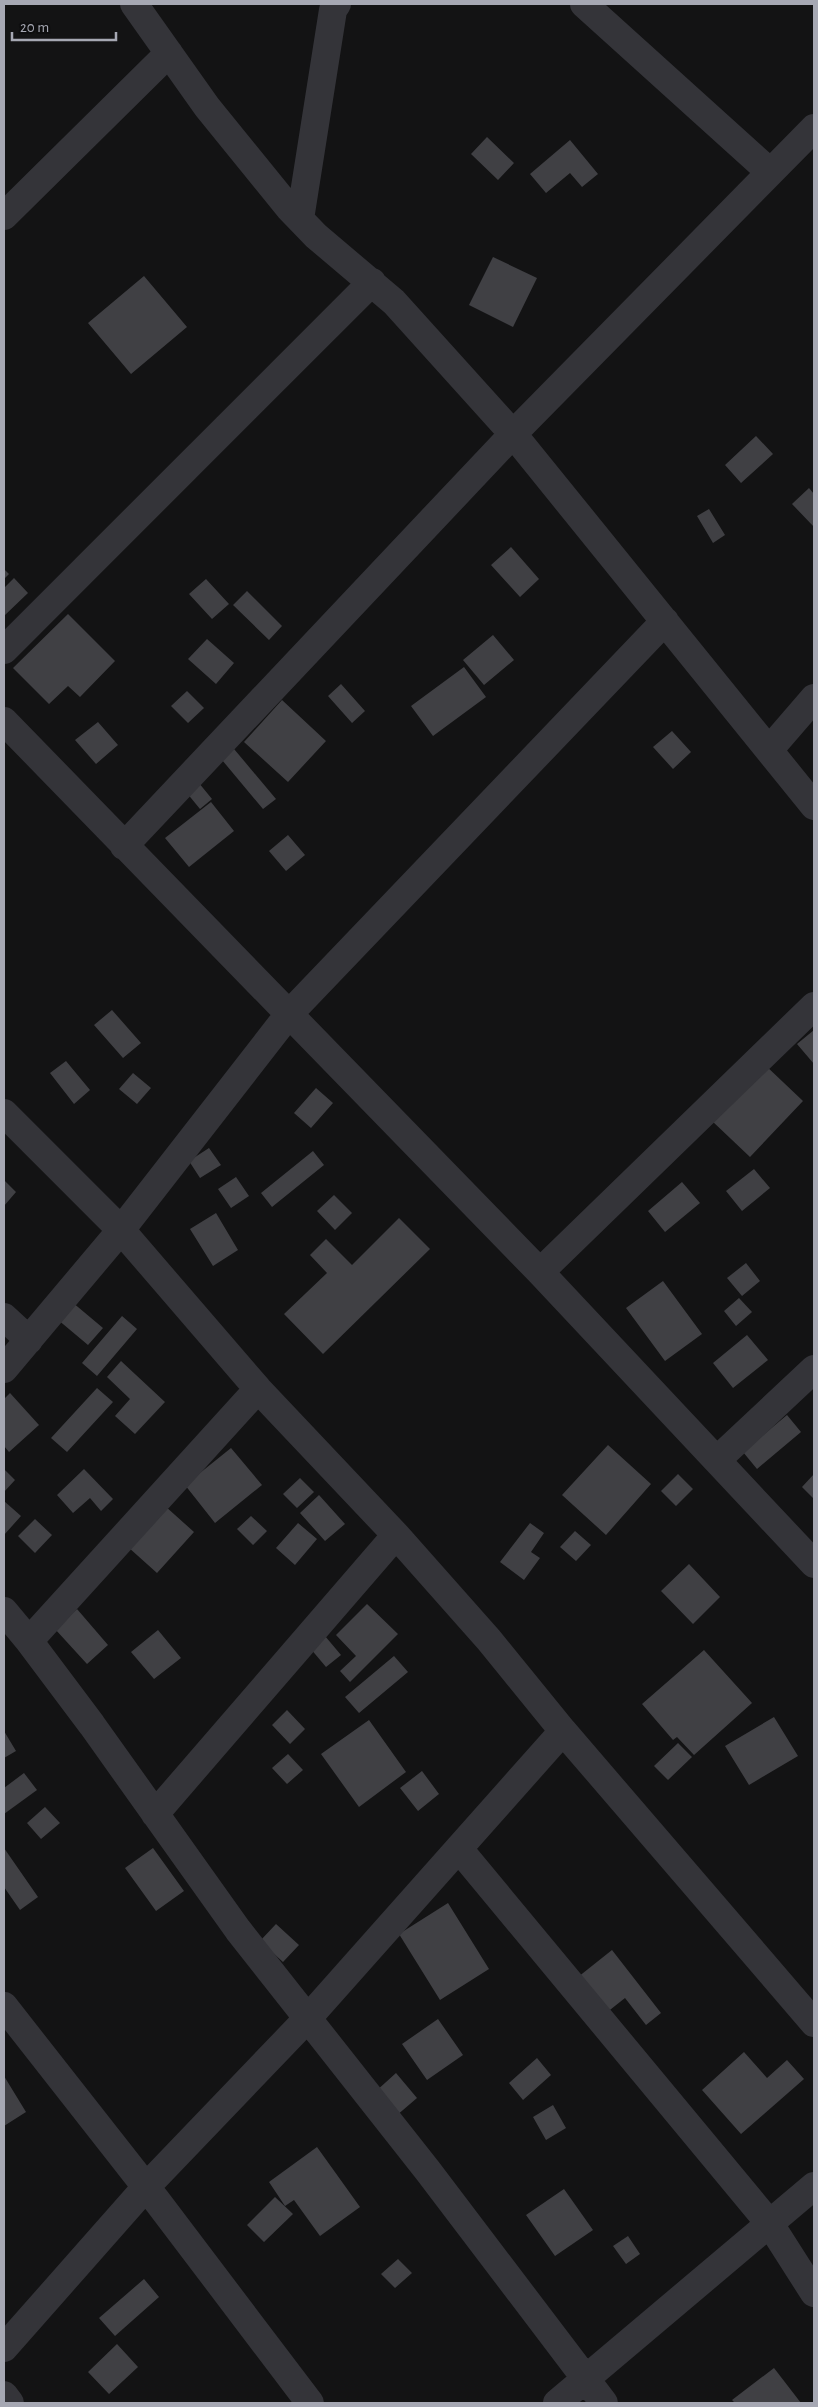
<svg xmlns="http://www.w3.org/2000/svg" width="818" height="2407" font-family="'Alegreya Sans',sans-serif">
  <rect width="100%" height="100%" fill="#131314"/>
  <!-- building -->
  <path fill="#404044" d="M487,137L514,163L498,180L471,154Z
    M570,140L598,174L582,187L570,173L546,193L530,174Z
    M493,257L537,278L513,327L469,305Z
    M144,276L187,327L131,374L88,323Z
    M756,436L773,454L741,483L725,465Z
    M809,488L814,494V527L792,504Z
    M709,509L725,535L713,543L697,516Z
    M511,547L539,579L520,597L491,565Z
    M4,569L9,574L4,579Z
    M14,578L28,593L4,616V588Z
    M206,579L229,604L212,619L189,594Z
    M247,591L282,626L269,640L233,605Z
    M68,614L115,661L80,697L68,686L49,704L13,668Z
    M493,635L514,660L484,685L463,660Z
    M207,639L234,663L216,684L188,659Z
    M464,667L486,697L433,736L411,706Z
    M341,684L365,711L352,723L328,696Z
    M187,691L204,708L188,723L171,706Z
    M282,700L326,741L288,782L244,742Z
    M98,722L118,745L96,764L75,740Z
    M672,731L691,752L673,769L653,747Z
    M229,743L276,799L263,809L217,754Z
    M194,777L212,799L200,809L182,787Z
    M211,802L234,831L189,867L165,838Z
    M288,835L305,855L286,871L269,851Z
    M112,1010L141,1043L123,1058L94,1025Z
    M814,1030V1064L797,1044Z
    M66,1061L90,1090L74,1104L50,1073Z
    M764,1064L803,1101L750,1157L711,1120Z
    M133,1073L151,1088L137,1104L119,1089Z
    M316,1088L333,1103L311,1128L294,1113Z
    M209,1148L221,1165L200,1178L189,1161Z
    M313,1151L324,1165L272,1207L261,1193Z
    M754,1169L770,1188L742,1211L726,1191Z
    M236,1177L249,1196L231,1208L218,1189Z
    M4,1180L16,1192L4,1206Z
    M682,1182L700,1203L665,1232L648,1211Z
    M334,1195L352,1213L335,1230L317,1211Z
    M216,1213L238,1250L213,1266L190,1229Z
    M399,1218L430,1249L323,1354L284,1314L327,1273L310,1255L326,1239L352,1265Z
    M746,1263L760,1281L742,1296L727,1278Z
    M663,1281L702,1334L665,1361L626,1308Z
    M739,1298L752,1312L736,1326L724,1311Z
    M72,1302L103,1328L88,1345L57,1319Z
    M122,1316L137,1329L97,1376L82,1363Z
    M747,1335L768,1360L733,1388L713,1363Z
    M121,1361L165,1402L135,1434L115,1416L130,1399L107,1377Z
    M97,1388L113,1402L67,1452L51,1438Z
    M10,1393L39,1425L9,1452L4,1446V1399Z
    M787,1415L801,1432L757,1469L743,1452Z
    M608,1445L651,1484L606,1535L562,1495Z
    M231,1448L262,1485L215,1523L185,1485Z
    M4,1469L15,1480L4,1492Z
    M84,1469L113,1499L101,1511L90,1498L73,1513L57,1495Z
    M678,1474L693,1489L676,1506L661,1491Z
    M814,1474V1499L802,1487Z
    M300,1478L314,1492L297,1508L283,1494Z
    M319,1495L345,1524L325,1541L300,1513Z
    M4,1501L21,1516L4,1535Z
    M165,1506L194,1532L157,1573L128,1547Z
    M251,1516L267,1531L253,1545L237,1529Z
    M35,1519L52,1535L35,1553L18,1536Z
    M298,1523L317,1539L295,1565L276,1548Z
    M530,1523L544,1533L531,1552L540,1558L524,1580L500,1562Z
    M575,1531L591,1545L576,1561L560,1547Z
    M689,1564L720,1597L693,1624L661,1591Z
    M367,1604L398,1634L350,1682L340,1671L356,1656L336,1635Z
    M77,1609L108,1645L87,1664L55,1629Z
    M158,1630L181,1658L154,1679L131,1652Z
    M325,1636L341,1655L326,1667L310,1648Z
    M704,1650L752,1703L694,1755L677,1737L673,1740L642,1704Z
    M394,1656L408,1672L359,1713L345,1697Z
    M287,1710L305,1729L290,1744L272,1725Z
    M774,1717L798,1756L749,1785L725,1746Z
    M369,1720L406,1772L359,1807L321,1754Z
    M4,1731L16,1751L4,1758Z
    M678,1743L692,1757L668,1780L654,1766Z
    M288,1754L303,1770L287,1784L272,1768Z
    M422,1771L439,1794L418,1811L400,1788Z
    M24,1773L37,1790L4,1814V1788Z
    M45,1807L60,1823L41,1839L27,1823Z
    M4,1848L38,1897L20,1910L4,1887Z
    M153,1848L184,1891L156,1911L125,1868Z
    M448,1903L489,1969L440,2000L399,1934Z
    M276,1924L299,1945L283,1962L260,1941Z
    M612,1950L661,2013L646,2025L625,1998L596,2021L568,1985Z
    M438,2019L463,2055L427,2080L402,2044Z
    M744,2052L767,2078L787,2060L804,2079L741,2134L702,2090Z
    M537,2058L551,2075L523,2100L509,2083Z
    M396,2073L417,2098L396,2116L375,2092Z
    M4,2076L26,2112L4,2126Z
    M553,2105L566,2128L546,2140L533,2117Z
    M317,2147L360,2207L320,2236L294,2200L285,2206L269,2182Z
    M564,2189L593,2230L555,2256L526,2215Z
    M275,2197L293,2214L264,2242L247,2225Z
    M628,2236L640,2254L626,2264L613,2246Z
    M398,2259L412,2273L395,2288L381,2274Z
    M144,2279L159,2297L115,2336L99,2318Z
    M117,2344L138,2367L109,2394L88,2372Z
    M774,2368L801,2403H735L732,2400Z"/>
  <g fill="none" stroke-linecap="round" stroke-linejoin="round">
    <!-- minor -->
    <path stroke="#343439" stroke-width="28" d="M134,4L207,107L289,208L316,236L394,302L513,434L814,806
      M584,4L770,172
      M4,216L169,53
      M300,219L333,10L337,4
      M4,650L372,282
      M4,721L540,1272L814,1564
      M769,750L814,698
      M124,846L513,434L814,128
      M4,1113L121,1230L258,1389L396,1535L489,1640L563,1731L814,2023
      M540,1272L814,1006
      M4,1317L29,1340
      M4,1369L121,1230L289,1014L665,621
      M717,1460L814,1369
      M4,1611L29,1641L92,1725L238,1930L428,2171L604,2403
      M29,1641L258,1389
      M155,1814L396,1535
      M459,1849L770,2224L814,2293
      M4,2006L157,2201L310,2403
      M4,2348L146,2187L308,2018L563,1731
      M4,2395L10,2403
      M557,2403L814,2186"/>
  </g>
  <!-- border -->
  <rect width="818" height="2407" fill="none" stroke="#a6a8b3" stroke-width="10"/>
  <!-- scale -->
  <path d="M12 32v8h104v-8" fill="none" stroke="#a6a8b3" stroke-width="2.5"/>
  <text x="20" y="32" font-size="15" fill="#a6a8b3" stroke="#0e0e0f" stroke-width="4" paint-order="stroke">20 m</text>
</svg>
